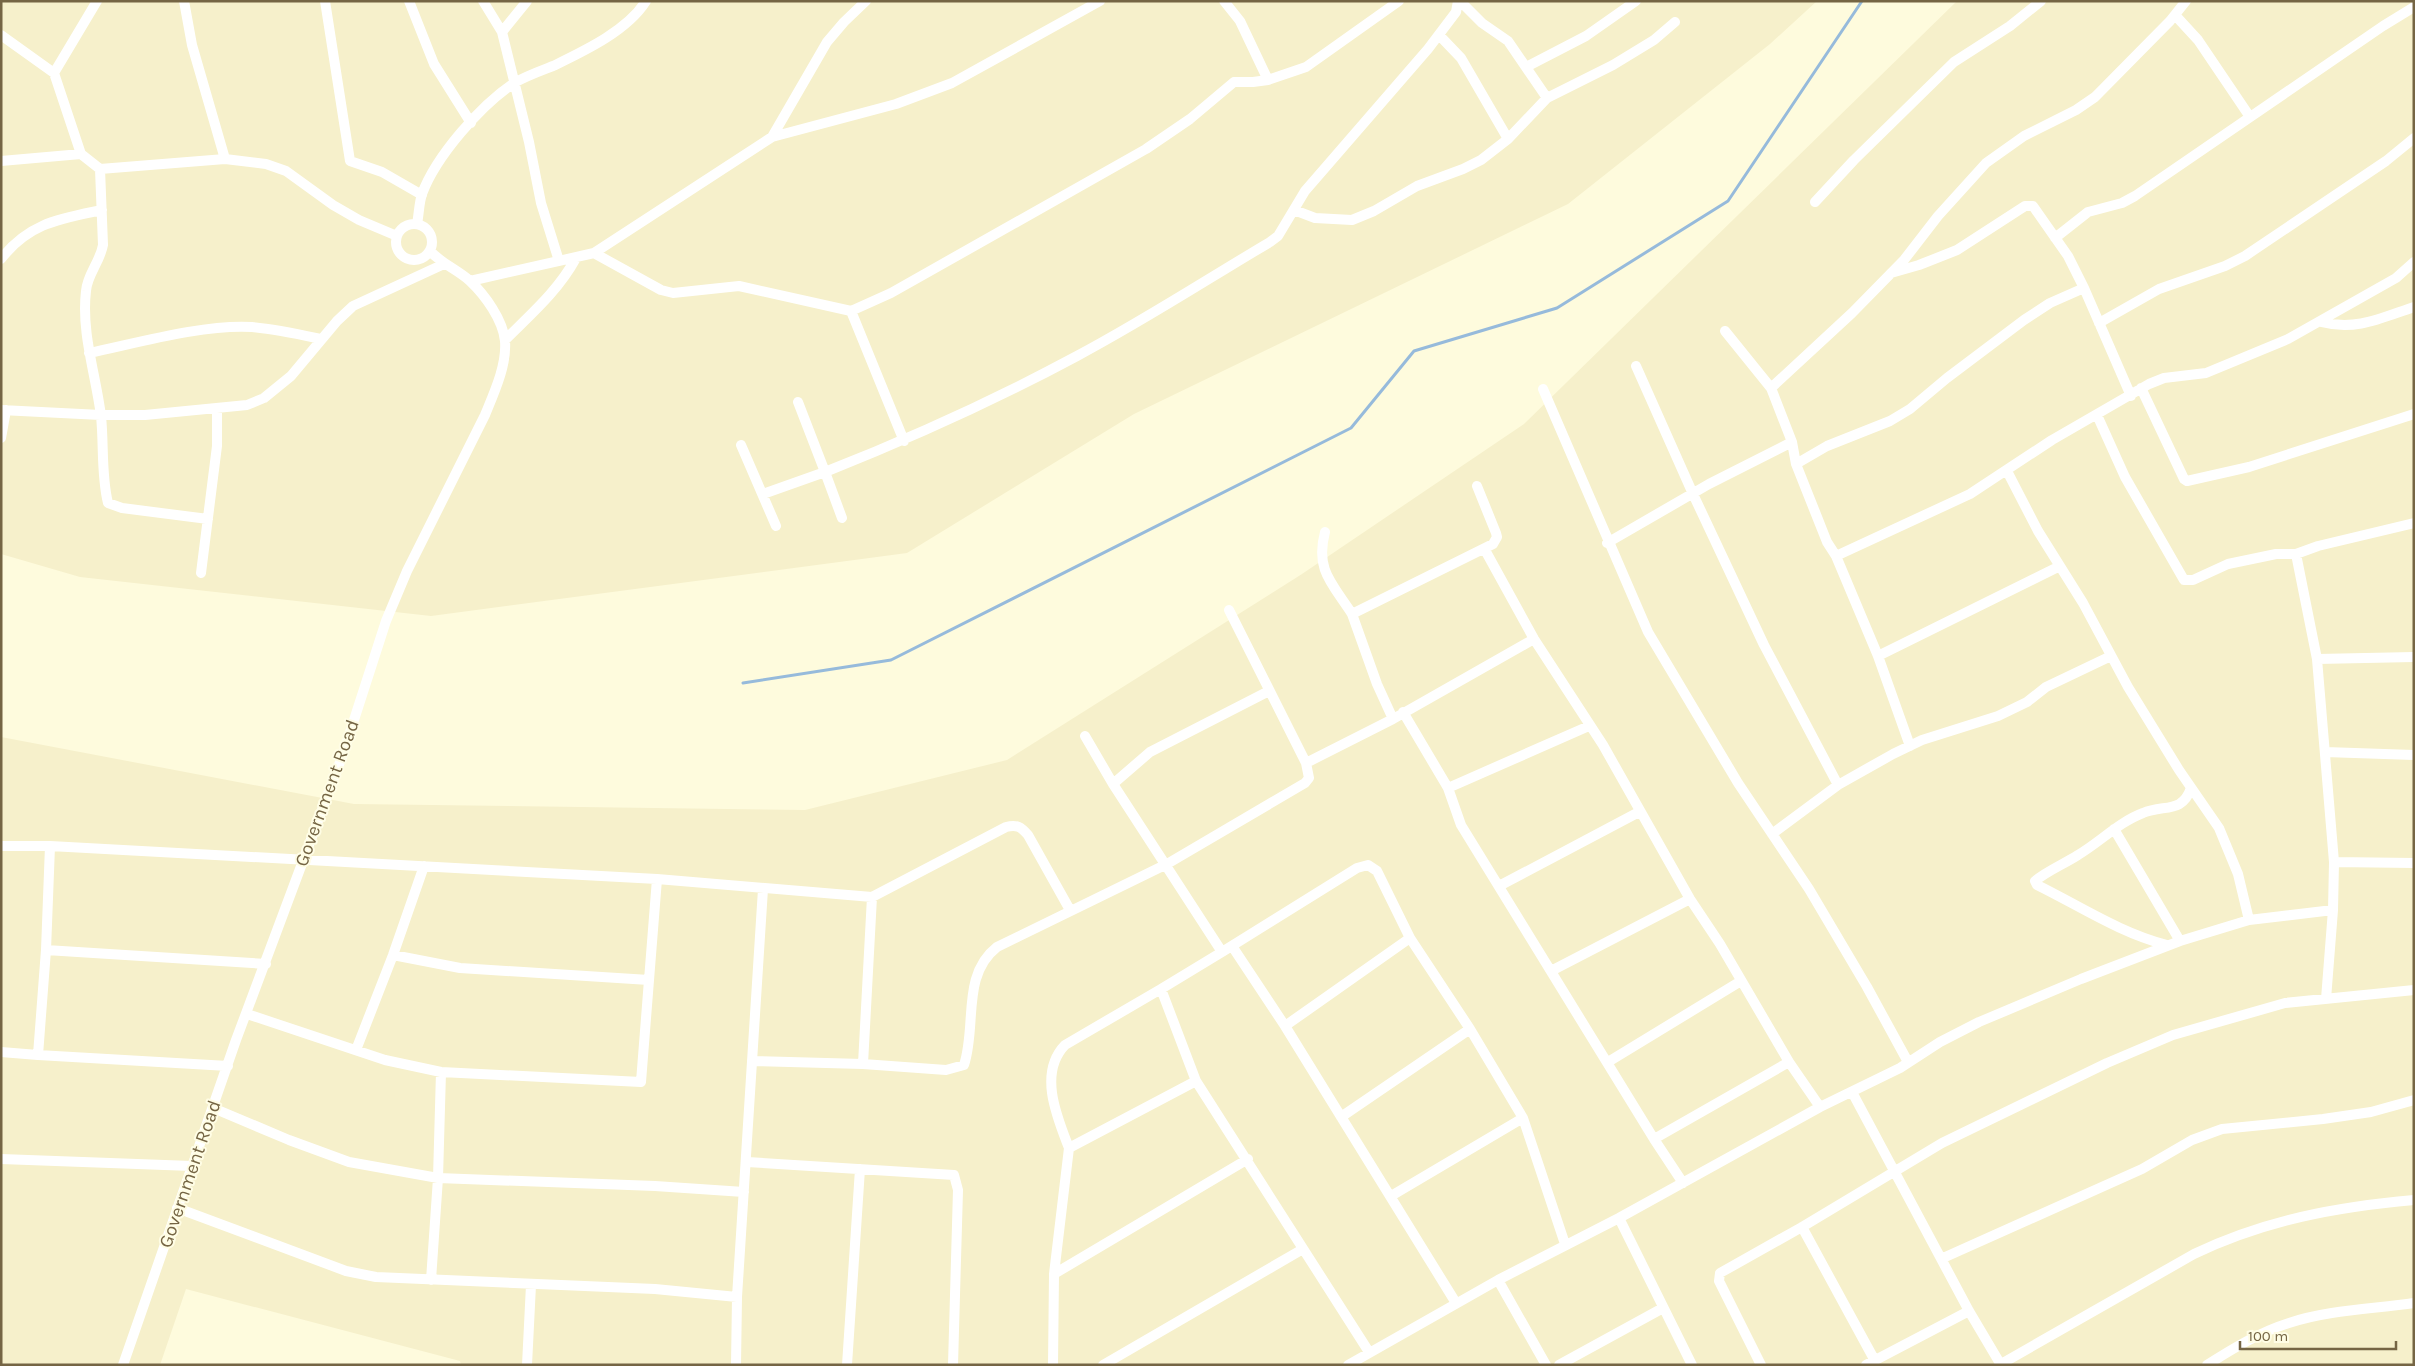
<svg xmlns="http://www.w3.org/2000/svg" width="2415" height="1366" font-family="Karla,sans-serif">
  <rect width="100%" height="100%" fill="#fefbdd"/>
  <!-- residential -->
  <path fill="#f6f0cb" d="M1,1H1817L1770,44L1568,204L1134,414L907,553L431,616L80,577L1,554Z
    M1957,1H2414V1365H461L460,1361L186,1289L160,1365H1V737L354,804L805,810L1007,760L1302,574L1524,424Z"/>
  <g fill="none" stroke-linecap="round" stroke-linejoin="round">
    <!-- stream -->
    <path stroke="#96badb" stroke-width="3" d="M743,683L891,660L1351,428L1414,351L1557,308L1728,201L1862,1"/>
    <!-- minor -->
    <path stroke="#fff" stroke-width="10" d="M184,1L192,45L225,159
      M325,1L350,161L382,172L422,195
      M409,1L434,64L471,123
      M483,1L502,32L529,142L541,203L559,261
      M1460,1L1482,23L1508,41L1547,98
      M2175,15L2198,40L2250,117
      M502,32L527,1
      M1,35L54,73L81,154
      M1439,35L1461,58L1508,139
      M1526,67L1586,36L1636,1
      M54,73L97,1
      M1268,80L1306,67L1399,1
      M772,137L896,104L952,83L1100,1
      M1,161L81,154L100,169L225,159L266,164L286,171L333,205L359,220L397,236
      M100,169L103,245C100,262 87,275 86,291C81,333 96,375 101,416C104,444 101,475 108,503L122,508L208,519
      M1815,202L1854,160L1954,62L2010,26L2041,1
      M1294,210L1315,218L1352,220L1374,211L1417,186L1463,169L1481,160L1508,139L1547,98L1613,65L1654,40L1675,22
      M396 242a18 18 0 1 1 36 0a18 18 0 1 1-36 0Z
      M417,224C419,214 419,203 422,194C436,156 481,105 514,83C526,76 540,71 553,66C584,51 627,31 646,1
      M2055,238L2088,212L2122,203L2135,196L2383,26L2414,7
      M594,253L661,290L673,293L739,286L851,311L891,293L1146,149L1190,119L1234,82H1253L1268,80L1240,21L1224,1
      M1,259C29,223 59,219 102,210
      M1891,273L1919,265L1957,250L2025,206H2033L2068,256L2084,288L2131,396
      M470,281L594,253L772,137L827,42L844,22L866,1
      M851,311L904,441
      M2321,322C2356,331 2381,318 2414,307
      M2099,323L2159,289L2225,266L2245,256L2386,161L2414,138
      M1725,331L1771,388L1792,442L1796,464L1827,542L1836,556L1878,656L1910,746
      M505,340C531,314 558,291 576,258
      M89,353C137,343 204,324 252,327C276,329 298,334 321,339
      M1636,366L1693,494L1764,645L1838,785
      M1771,388L1852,313L1904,260L1938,216L1986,163L2024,136L2076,110L2095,97L2170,21L2186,1
      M2141,388L2184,479L2187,481L2249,467L2414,414
      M1543,389L1648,632L1738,783L1809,889L1867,987L1908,1062
      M798,402L825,472C911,438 995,400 1077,356C1143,321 1206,280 1270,242L1278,236L1305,191L1428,49L1456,12L1458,1
      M1,410L101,415H145L247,405L264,398L291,376L337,321L353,306L444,264
      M2097,415L2125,477L2184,580H2193L2228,564L2276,554H2296L2318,546L2414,523
      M1,438L6,410
      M741,445L776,526
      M1796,464L1827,446L1890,421L1910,409L1947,378L2024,320L2050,303L2084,288
      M2007,471L2038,531L2083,603L2128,687L2179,770L2219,828L2238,874L2249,920
      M763,494L825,472L842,518
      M1325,532C1315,570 1332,583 1352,614
      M1607,543L1709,484L1792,442
      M1485,550L1534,639L1603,745L1690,899L1720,944L1789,1062L1820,1107
      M2296,554L2317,659L2334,862L2333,910L2326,999
      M1836,556L1970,494L2052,440L2149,384L2164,378L2206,373L2288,339L2396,278L2414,262
      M201,573L217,446V409
      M1878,656L2060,566
      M2317,659L2414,657
      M1403,712L1448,788L1461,825L1654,1139L1683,1183
      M1393,719L1377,684L1352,614L1493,544L1497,537L1496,533L1477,486
      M1085,736L1113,784L1222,952L1357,868L1368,865L1377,871L1410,938L1470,1029L1523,1118L1565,1244
      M2325,752L2414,755
      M1306,763L1393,719L1534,639
      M1113,784L1150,752L1269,691
      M1448,788L1589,726
      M2114,829L2180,941
      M1772,834L1838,785L1893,754L1922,740L1998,716L2027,702L2046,687L2111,656
      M1,846H50L657,879L872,897L1006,827C1017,824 1021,827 1028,835L1070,910
      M50,846L46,950L38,1055L228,1066
      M2334,862L2414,863
      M1499,886L1639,812
      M2167,945C2120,933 2080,906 2037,885L2035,881C2047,871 2064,864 2078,855C2100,842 2119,822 2143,813C2164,804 2182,814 2191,788
      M1232,946L1285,1026L1456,1303
      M46,950L266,964
      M1222,952L1161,989L1196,1081L1369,1352
      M393,955L460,968L649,980L657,879
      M1551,971L1690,899
      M247,1014L385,1060L441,1072L641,1082L649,980
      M1285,1026L1410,938
      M356,1050L393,955L424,866
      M1,1052L38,1055
      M752,1061L863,1064L946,1070L964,1065C977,1026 961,975 997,947L1167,864L1305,783L1309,778L1306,763L1229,610
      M1608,1062L1741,981
      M863,1064L872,897
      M1852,1092L1969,1311L2001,1365
      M213,1108L289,1140L349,1162L438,1178L655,1186L744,1192
      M1341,1117L1470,1029
      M1654,1139L1789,1062
      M1069,1148C1057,1117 1038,1073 1065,1045L1161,989
      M1,1159L192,1166
      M747,1162L954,1175L958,1190L953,1365
      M1391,1196L1523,1118
      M177,1208L346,1271L376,1277L655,1289L737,1297
      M1619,1218L1692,1365
      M1802,1227L1874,1359
      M1943,1258L2142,1169L2192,1140L2222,1129L2323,1119L2371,1112L2414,1100
      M1054,1274L1248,1159
      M431,1280L438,1178L441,1072
      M1498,1280L1546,1365
      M2001,1364L2194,1254C2265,1220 2336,1207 2414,1200
      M123,1365L236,1040L343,754L386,621L407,571L485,415C494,393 507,365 505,341C503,320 485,295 470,281C458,270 442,264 430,251
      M527,1365L531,1285
      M736,1365L737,1297L763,889
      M847,1365L860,1169
      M1053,1365L1054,1274L1069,1148L1196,1081
      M1103,1365L1303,1249
      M1348,1365L1498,1280L1619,1218L1820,1107L1900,1068L1940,1042L1979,1022L2081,979L2180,941L2249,920L2333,910
      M1559,1365L1663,1308
      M1761,1365L1719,1281L1720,1273L1802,1227L1942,1143L2107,1063L2173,1035L2285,1003L2414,990
      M1866,1365L1969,1311
      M2207,1365C2232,1349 2260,1332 2289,1323C2328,1310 2373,1309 2414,1303"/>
  </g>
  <g text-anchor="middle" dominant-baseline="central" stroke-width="4" stroke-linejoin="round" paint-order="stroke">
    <!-- street labels -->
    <g font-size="19" fill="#756544" stroke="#fffde5">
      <text transform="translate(327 793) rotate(-70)">Government Road</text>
      <text transform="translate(190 1174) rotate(-71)">Government Road</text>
    </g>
  </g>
  <!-- border -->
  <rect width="2415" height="1366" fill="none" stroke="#756544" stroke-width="5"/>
  <!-- scale -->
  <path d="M2240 1341v8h156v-8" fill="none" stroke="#756544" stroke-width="2.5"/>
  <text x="2248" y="1341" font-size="15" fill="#756544" stroke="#fffde5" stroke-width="4" paint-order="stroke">100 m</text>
</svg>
